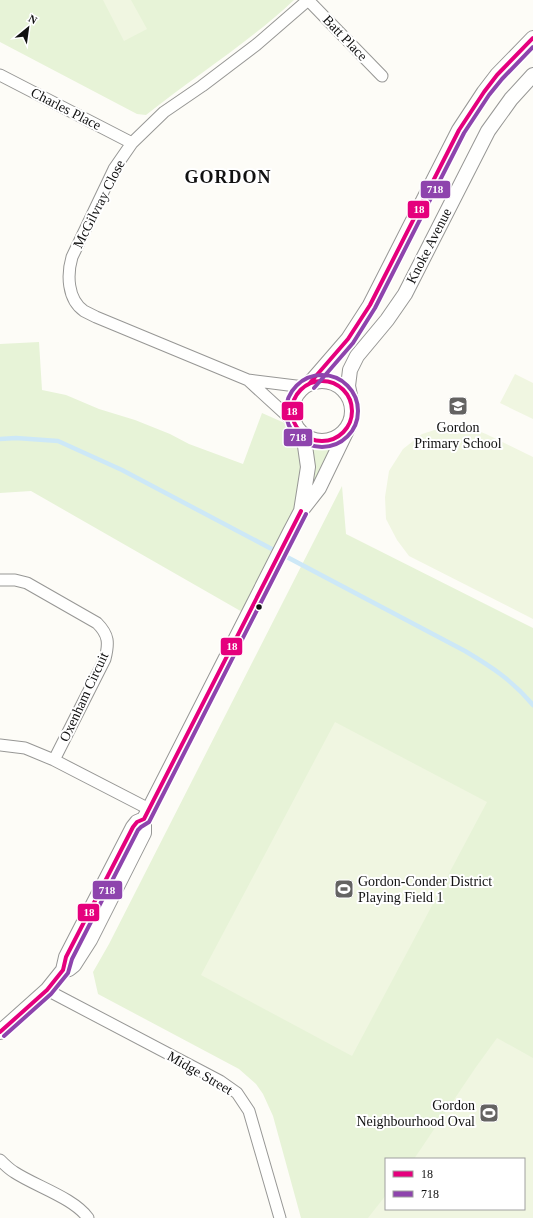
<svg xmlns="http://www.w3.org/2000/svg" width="533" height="1218" font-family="'Times New Roman',serif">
  <rect width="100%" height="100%" fill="#fdfcf7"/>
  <!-- green -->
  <path fill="#e7f3d7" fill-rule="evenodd" d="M0,0H294C248,43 195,76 146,115L137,114L0,42Z
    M39,342L42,390L66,395L99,409L135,420L170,434L189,444L243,464L262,413L339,447L251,617L31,491L0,493V344Z
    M342,486L346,534L533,628V1218H301L273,1116L263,1094L256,1084L239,1069L98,994L93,972L109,944ZM386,1159H524V1209H386Z"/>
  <!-- pitch -->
  <path fill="#f0f6e1" d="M103,0H131L147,29L124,41Z
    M515,374L533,383V419L500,403Z
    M465,426L486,434L533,457V619L409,556L397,540L386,519L385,497L389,471L403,449L422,434L444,427Z
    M335,722L487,802L352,1056L201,975Z
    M497,1038L533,1058V1218H368L386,1195V1209H524V1159H414L476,1067Z"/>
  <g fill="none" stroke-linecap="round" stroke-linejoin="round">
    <!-- stream -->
    <path stroke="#cde8f7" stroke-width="4.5" d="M0,439L16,438L58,441L122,470L465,651C492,667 513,681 533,705"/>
    <defs>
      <path id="minor" d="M308,0L382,76
        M0,75L132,143
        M248,380L295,423
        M304,387L248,380L96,317C92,315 88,313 84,311C67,299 67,274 72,257L114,169L132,143L164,112L202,86L256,45L308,0
        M0,580H15L27,583L97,623C109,635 109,643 105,659L54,760
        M0,745L25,748L54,760L149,809
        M47,990L220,1081L237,1093L249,1111L280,1218
        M0,1160C4,1164 9,1169 14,1172C35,1186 74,1198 88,1218"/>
      <path id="tertiary" d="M292 411a30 30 0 1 1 60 0a30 30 0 1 1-60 0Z
        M309,384L348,339L370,305L459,130L484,92L497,75L533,38
        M351,400L348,386L350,370L357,356L387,320L405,294L488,131L511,99L533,75
        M298,429L305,446L308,467L301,511
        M63,970L69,969L74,965L90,940L144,833V819L290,532L301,511L319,488L349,426
        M0,1032L47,990L63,970L66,957L133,827L137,822L144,819"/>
    </defs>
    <!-- minor casing -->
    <use href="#minor" stroke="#979795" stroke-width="13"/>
    <!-- tertiary casing -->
    <use href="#tertiary" stroke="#979795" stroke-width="16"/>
    <!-- minor -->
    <use href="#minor" stroke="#fffffe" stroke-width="11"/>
    <!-- tertiary -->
    <use href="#tertiary" stroke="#fffffe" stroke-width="14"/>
    <defs>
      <path id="bus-1" d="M292 411a30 30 0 1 1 60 0a30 30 0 1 1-60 0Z
        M309,384L348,339L370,305L459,130L484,92L497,75L533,38
        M0,1032L47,990L63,970L66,957L133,827L137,822L144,819L301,511"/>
      <path id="bus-2" d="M286 411a36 36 0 1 1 72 0a36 36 0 1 1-72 0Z
        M314,388L353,343L375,308L464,133L489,95L502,79L533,47
        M4,1036L51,994L68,973L72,959L138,830L141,827L149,822L306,514"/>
    </defs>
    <!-- bus-1 casing -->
    <use href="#bus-1" stroke="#fff" stroke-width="7"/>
    <!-- bus-2 casing -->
    <use href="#bus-2" stroke="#fff" stroke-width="7"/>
    <!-- bus-1 -->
    <use href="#bus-1" stroke="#e5007d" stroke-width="4"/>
    <!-- bus-2 -->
    <use href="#bus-2" stroke="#8e44ad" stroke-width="4"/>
  </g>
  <!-- icons -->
  <defs>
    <symbol id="school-square" viewBox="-11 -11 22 22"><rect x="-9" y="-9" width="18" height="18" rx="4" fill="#646362" stroke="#fff"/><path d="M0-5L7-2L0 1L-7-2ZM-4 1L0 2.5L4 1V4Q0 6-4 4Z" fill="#fff"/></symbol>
    <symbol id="stadium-square" viewBox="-11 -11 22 22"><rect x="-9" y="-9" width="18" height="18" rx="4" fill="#646362" stroke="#fff"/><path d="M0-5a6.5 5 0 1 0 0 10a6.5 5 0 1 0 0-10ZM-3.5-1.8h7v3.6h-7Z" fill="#fff"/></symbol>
  </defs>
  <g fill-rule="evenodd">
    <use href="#school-square" x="447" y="395" width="22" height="22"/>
    <use href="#stadium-square" x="333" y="878" width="22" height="22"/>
    <use href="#stadium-square" x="478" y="1102" width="22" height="22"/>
  </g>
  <!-- markers -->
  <circle fill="#111" stroke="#fff" stroke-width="1.5" cx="259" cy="607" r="3.5"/>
  <g text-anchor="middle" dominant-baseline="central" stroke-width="4" stroke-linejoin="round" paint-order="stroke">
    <!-- street labels -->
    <g font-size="14" fill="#111" stroke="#fff">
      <text transform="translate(345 38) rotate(46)">Batt Place</text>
      <text transform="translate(66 109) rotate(27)">Charles Place</text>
      <text transform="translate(99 204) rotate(-63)">McGilvray Close</text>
      <text transform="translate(429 246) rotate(-63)">Knoke Avenue</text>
      <text transform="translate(84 697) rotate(-65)">Oxenham Circuit</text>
      <text transform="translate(200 1073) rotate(30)">Midge Street</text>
    </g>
    <!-- poi labels -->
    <g font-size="14" fill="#111" stroke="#fff">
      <text x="458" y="427">Gordon<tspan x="458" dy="16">Primary School</tspan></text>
      <text x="358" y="881" text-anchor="start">Gordon-Conder District<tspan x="358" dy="16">Playing Field 1</tspan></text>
      <text x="475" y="1105" text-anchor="end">Gordon<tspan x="475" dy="16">Neighbourhood Oval</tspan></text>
    </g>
    <!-- district labels -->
    <g font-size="18" font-weight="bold" letter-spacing="1" fill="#111" stroke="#fff">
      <text x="228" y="177">GORDON</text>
    </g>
  </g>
  <g stroke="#fff" stroke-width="1.5">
    <rect x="420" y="180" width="31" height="19" rx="4" fill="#8e44ad"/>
    <rect x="407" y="200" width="23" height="19" rx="4" fill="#e5007d"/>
    <rect x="281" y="401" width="23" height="20" rx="4" fill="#e5007d"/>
    <rect x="283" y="428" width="30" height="19" rx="4" fill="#8e44ad"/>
    <rect x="220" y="637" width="23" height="19" rx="4" fill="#e5007d"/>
    <rect x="92" y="880" width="31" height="20" rx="4" fill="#8e44ad"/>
    <rect x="77" y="903" width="23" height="19" rx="4" fill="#e5007d"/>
  </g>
  <g font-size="11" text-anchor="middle" font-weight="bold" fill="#fff">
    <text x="435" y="193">718</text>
    <text x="419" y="213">18</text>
    <text x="292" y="415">18</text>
    <text x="298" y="441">718</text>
    <text x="232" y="650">18</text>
    <text x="107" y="894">718</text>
    <text x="89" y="916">18</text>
  </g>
  <!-- legend -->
  <rect x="385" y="1158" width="140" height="52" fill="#ffffff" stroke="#a0a0a0"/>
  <rect x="393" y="1171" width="20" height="6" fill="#e5007d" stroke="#a0a0a0"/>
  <text x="421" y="1178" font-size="12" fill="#111111">18</text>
  <rect x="393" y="1191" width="20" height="6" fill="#8e44ad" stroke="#a0a0a0"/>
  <text x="421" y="1198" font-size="12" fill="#111111">718</text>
  <!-- north arrow -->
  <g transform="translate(28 28) rotate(29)" stroke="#ffffff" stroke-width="3" paint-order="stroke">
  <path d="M0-3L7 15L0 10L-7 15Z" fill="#111111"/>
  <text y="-6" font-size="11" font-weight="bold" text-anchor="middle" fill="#111111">N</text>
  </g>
</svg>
